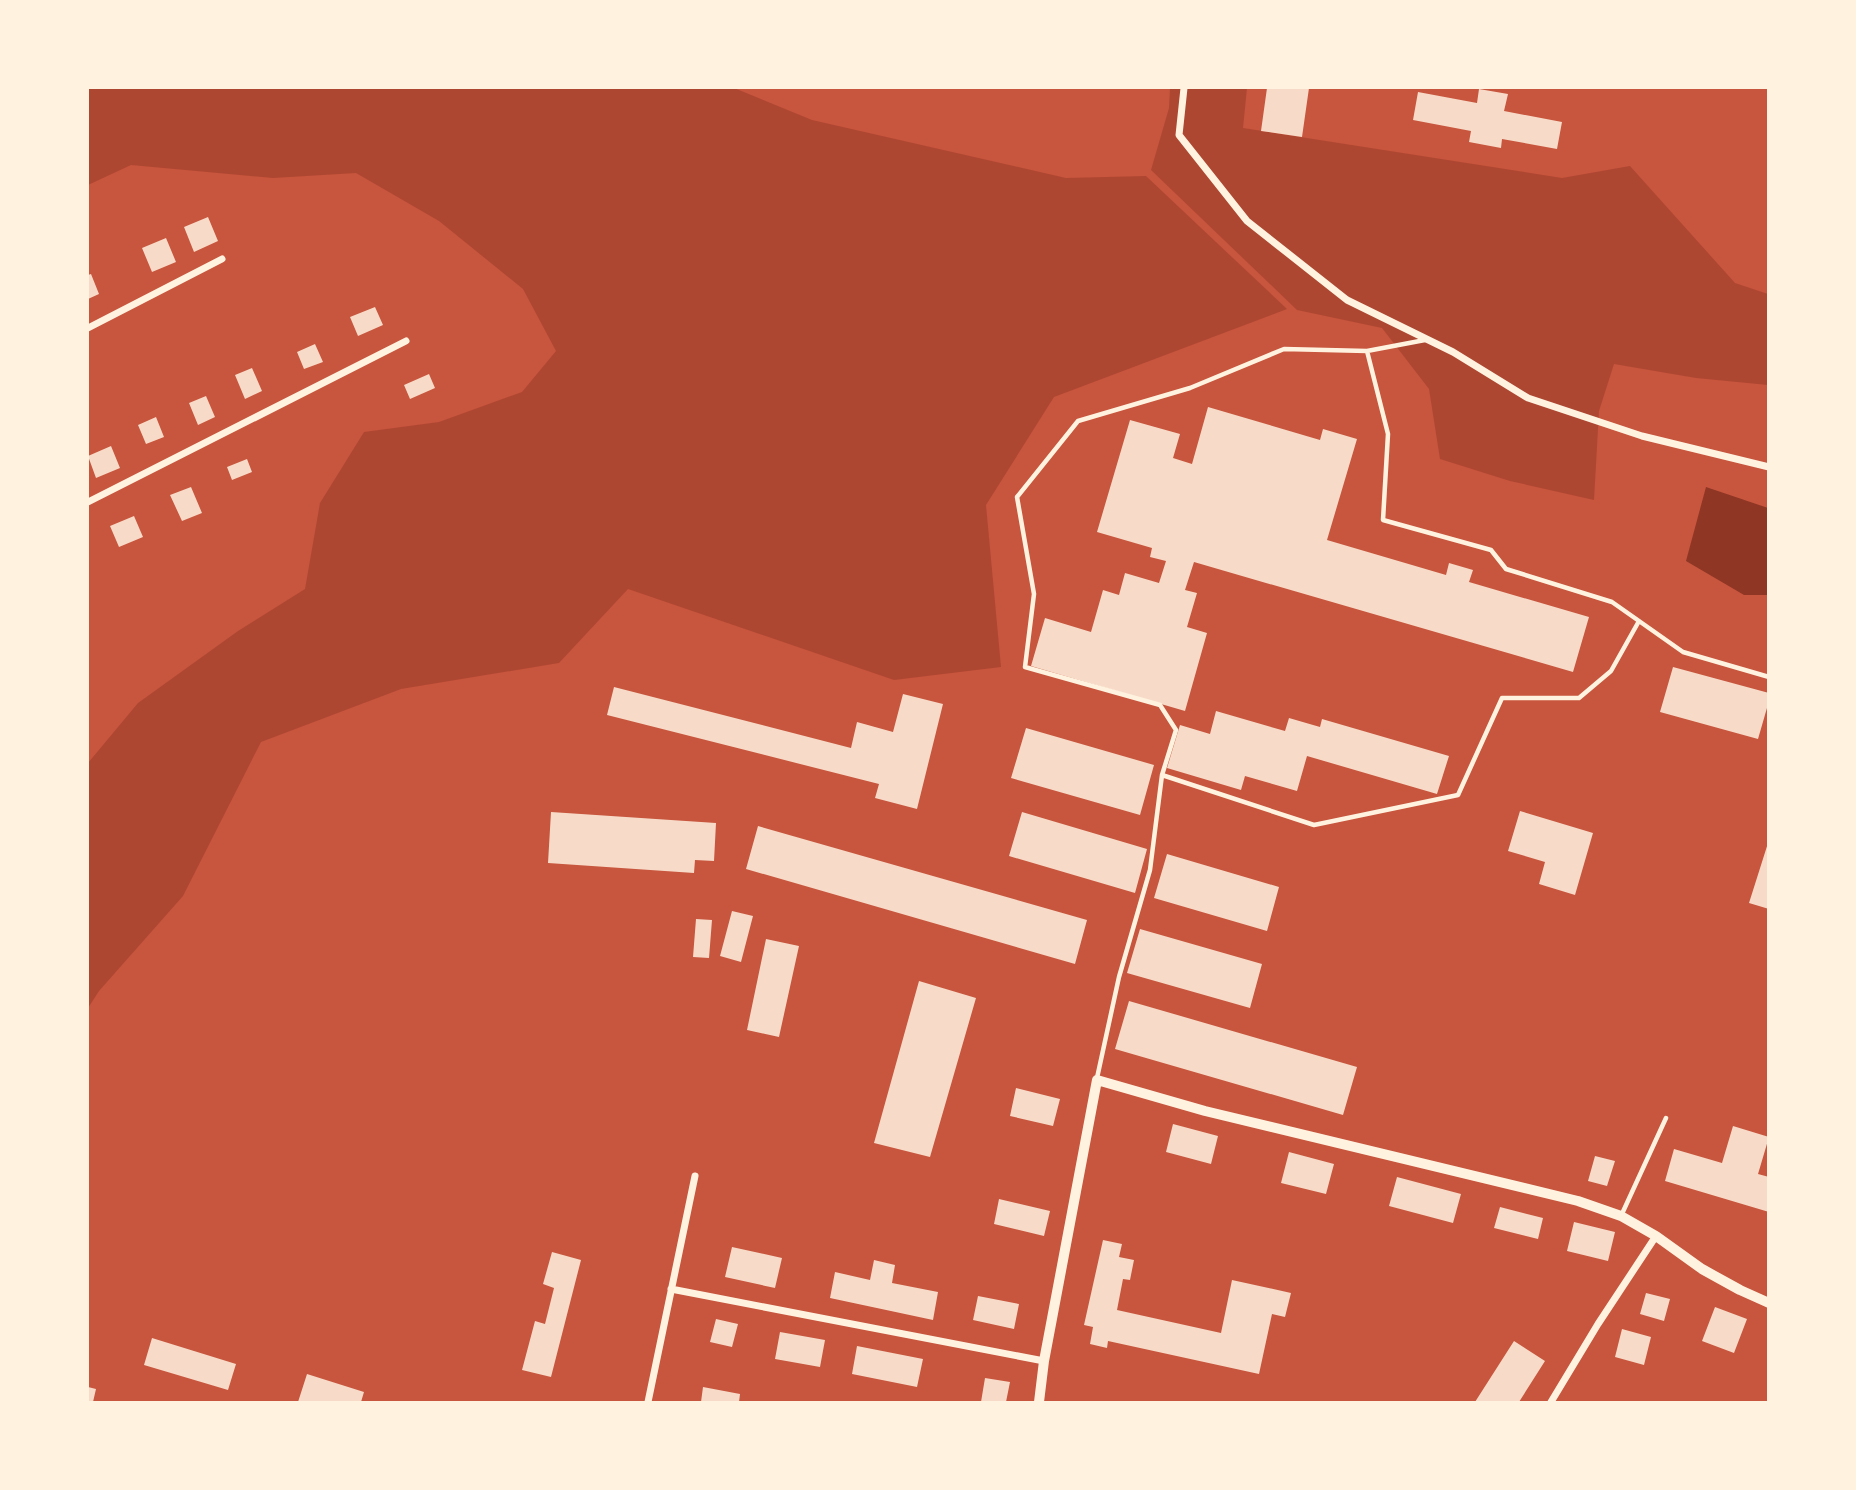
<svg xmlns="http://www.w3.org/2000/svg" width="1856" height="1490" font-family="'IBM Plex Sans',sans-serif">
  <rect width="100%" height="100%" fill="#c8553d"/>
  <!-- green -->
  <path fill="#ae4732" d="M88,88H734L812,120L1066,178L1146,176L1287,309L1054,397L986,505L1001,667L894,680L628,589L559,663L401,689L261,742L183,896L99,991L88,1008V763L138,703L238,631L305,589L320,503L364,432L439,422L522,392L556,351L523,289L439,221L356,173L273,178L131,165L88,185Z
    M1170,88H1247L1243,128L1562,178L1630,166L1735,283L1768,294V385L1696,378L1614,364L1599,411L1594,500L1510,481L1440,459L1429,389L1382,328L1297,310L1151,170L1169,108Z"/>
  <!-- water -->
  <path fill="#8f3625" d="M1706,487L1768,508V595H1744L1686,561Z"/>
  <!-- building -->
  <path fill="#f7dbc8" d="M1267,88H1309L1302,137L1261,131Z
    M1479,89L1508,94L1504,111L1562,122L1557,149L1502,139L1501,148L1469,142L1471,131L1413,120L1418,92L1477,103Z
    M208,217L218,241L194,252L184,227Z
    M166,238L176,262L152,272L142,248Z
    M91,274L99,294L88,299V275Z
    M375,307L383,325L358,336L350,317Z
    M315,344L323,362L304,369L297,352Z
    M252,368L262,391L245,399L235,375Z
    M429,374L435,388L410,399L404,385Z
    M206,396L215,417L198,425L189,403Z
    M1208,407L1320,440L1323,429L1357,439L1327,540L1446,575L1449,563L1473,570L1469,582L1589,617L1573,672L1194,562L1185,590L1197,593L1187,627L1207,633L1185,711L1031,666L1045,618L1091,632L1103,590L1119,595L1125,573L1159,583L1166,561L1150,557L1152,548L1097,532L1130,420L1180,434L1173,458L1192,464Z
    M156,417L164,437L146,444L138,425Z
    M111,446L120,468L96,478L88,456Z
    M247,459L252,472L232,480L227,467Z
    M191,487L202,513L182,521L170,495Z
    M134,516L143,537L119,547L110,526Z
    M1673,667L1769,693V701L1758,739L1660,712Z
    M614,687L851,748L857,722L893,732L903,694L943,704L917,809L875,798L879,784L607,715Z
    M1216,711L1285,731L1289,718L1320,727L1322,719L1449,756L1437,794L1307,756L1297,791L1245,776L1241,790L1167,768L1180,725L1210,734Z
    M1026,728L1154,765L1140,815L1011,778Z
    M1520,811L1593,833L1575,895L1539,884L1545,862L1508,851Z
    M551,812L716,823L714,861L695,860L694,873L548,863Z
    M1022,812L1147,849L1135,893L1009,856Z
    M758,826L1087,920L1075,964L746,869Z
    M1768,843H1769V909L1749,903Z
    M1167,854L1279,887L1267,931L1154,898Z
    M732,911L753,916L741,962L720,956Z
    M696,919L712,920L709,958L693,957Z
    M1140,929L1262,964L1250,1008L1127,973Z
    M766,939L799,946L779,1037L747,1030Z
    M919,981L976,998L930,1157L874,1143Z
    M1129,1001L1357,1067L1343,1115L1115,1049Z
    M1016,1088L1060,1099L1053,1126L1010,1116Z
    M1173,1124L1218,1136L1211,1164L1166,1152Z
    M1733,1126L1769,1137L1758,1174L1769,1177V1212L1665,1181L1674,1149L1722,1163Z
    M1289,1152L1334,1164L1326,1194L1281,1183Z
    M1595,1156L1615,1161L1607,1186L1588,1181Z
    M1397,1177L1461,1194L1453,1223L1389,1206Z
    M999,1199L1050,1211L1044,1236L994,1224Z
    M1500,1207L1543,1218L1538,1239L1494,1228Z
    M1574,1222L1615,1232L1608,1261L1567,1251Z
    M1103,1240L1122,1244L1119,1257L1134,1260L1130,1280L1123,1279L1117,1310L1221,1333L1232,1280L1291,1293L1285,1317L1272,1314L1259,1374L1108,1341L1107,1348L1090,1344L1093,1327L1084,1325Z
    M732,1247L782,1258L775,1288L725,1277Z
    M552,1252L581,1260L551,1377L522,1370L535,1321L545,1324L554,1288L543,1284Z
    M874,1260L895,1265L892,1283L938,1292L933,1320L830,1298L835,1272L870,1280Z
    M1646,1293L1670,1299L1664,1321L1640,1314Z
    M978,1296L1019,1304L1014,1329L973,1320Z
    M1715,1307L1747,1319L1734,1353L1702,1341Z
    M716,1319L738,1324L732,1347L710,1342Z
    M1622,1329L1651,1337L1644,1365L1615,1357Z
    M780,1332L825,1340L820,1367L775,1359Z
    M152,1338L236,1364L228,1390L144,1365Z
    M1514,1341L1545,1361L1519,1402H1475Z
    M857,1346L923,1359L917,1387L852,1374Z
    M307,1374L364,1392L361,1402H298Z
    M985,1378L1010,1382L1006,1402H981Z
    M88,1387L96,1389L93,1402H88Z
    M703,1387L740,1394L739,1402H701Z"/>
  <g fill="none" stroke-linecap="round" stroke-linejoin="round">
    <!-- service -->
    <path stroke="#fff3e0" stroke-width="4.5" d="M1367,351L1388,434L1383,520L1491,550L1506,569L1612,602L1639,621
      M1162,775L1314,825L1458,795L1502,698H1579L1611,671L1639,621L1683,652L1769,677
      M1097,1078L1119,977L1150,870L1162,775L1176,730L1160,705L1025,667L1034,594L1017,497L1078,421L1190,388L1284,349L1367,351L1425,340
      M1621,1216L1666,1118"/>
    <!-- minor -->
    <path stroke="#fff3e0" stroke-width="7" d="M1184,88L1179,135L1247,221L1347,300L1453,352L1528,398L1642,436L1769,467
      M88,328L222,259
      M88,502L406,341
      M671,1289L1044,1361
      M648,1402L695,1176
      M1551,1402L1598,1324L1656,1236"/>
    <!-- tertiary -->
    <path stroke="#fff3e0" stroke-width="10" d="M1039,1402L1044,1361L1097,1080L1205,1111L1578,1201L1621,1216L1656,1236L1702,1269L1740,1290L1769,1303"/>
  </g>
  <!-- border -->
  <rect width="1856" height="1490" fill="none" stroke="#fff3e0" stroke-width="178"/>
</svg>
